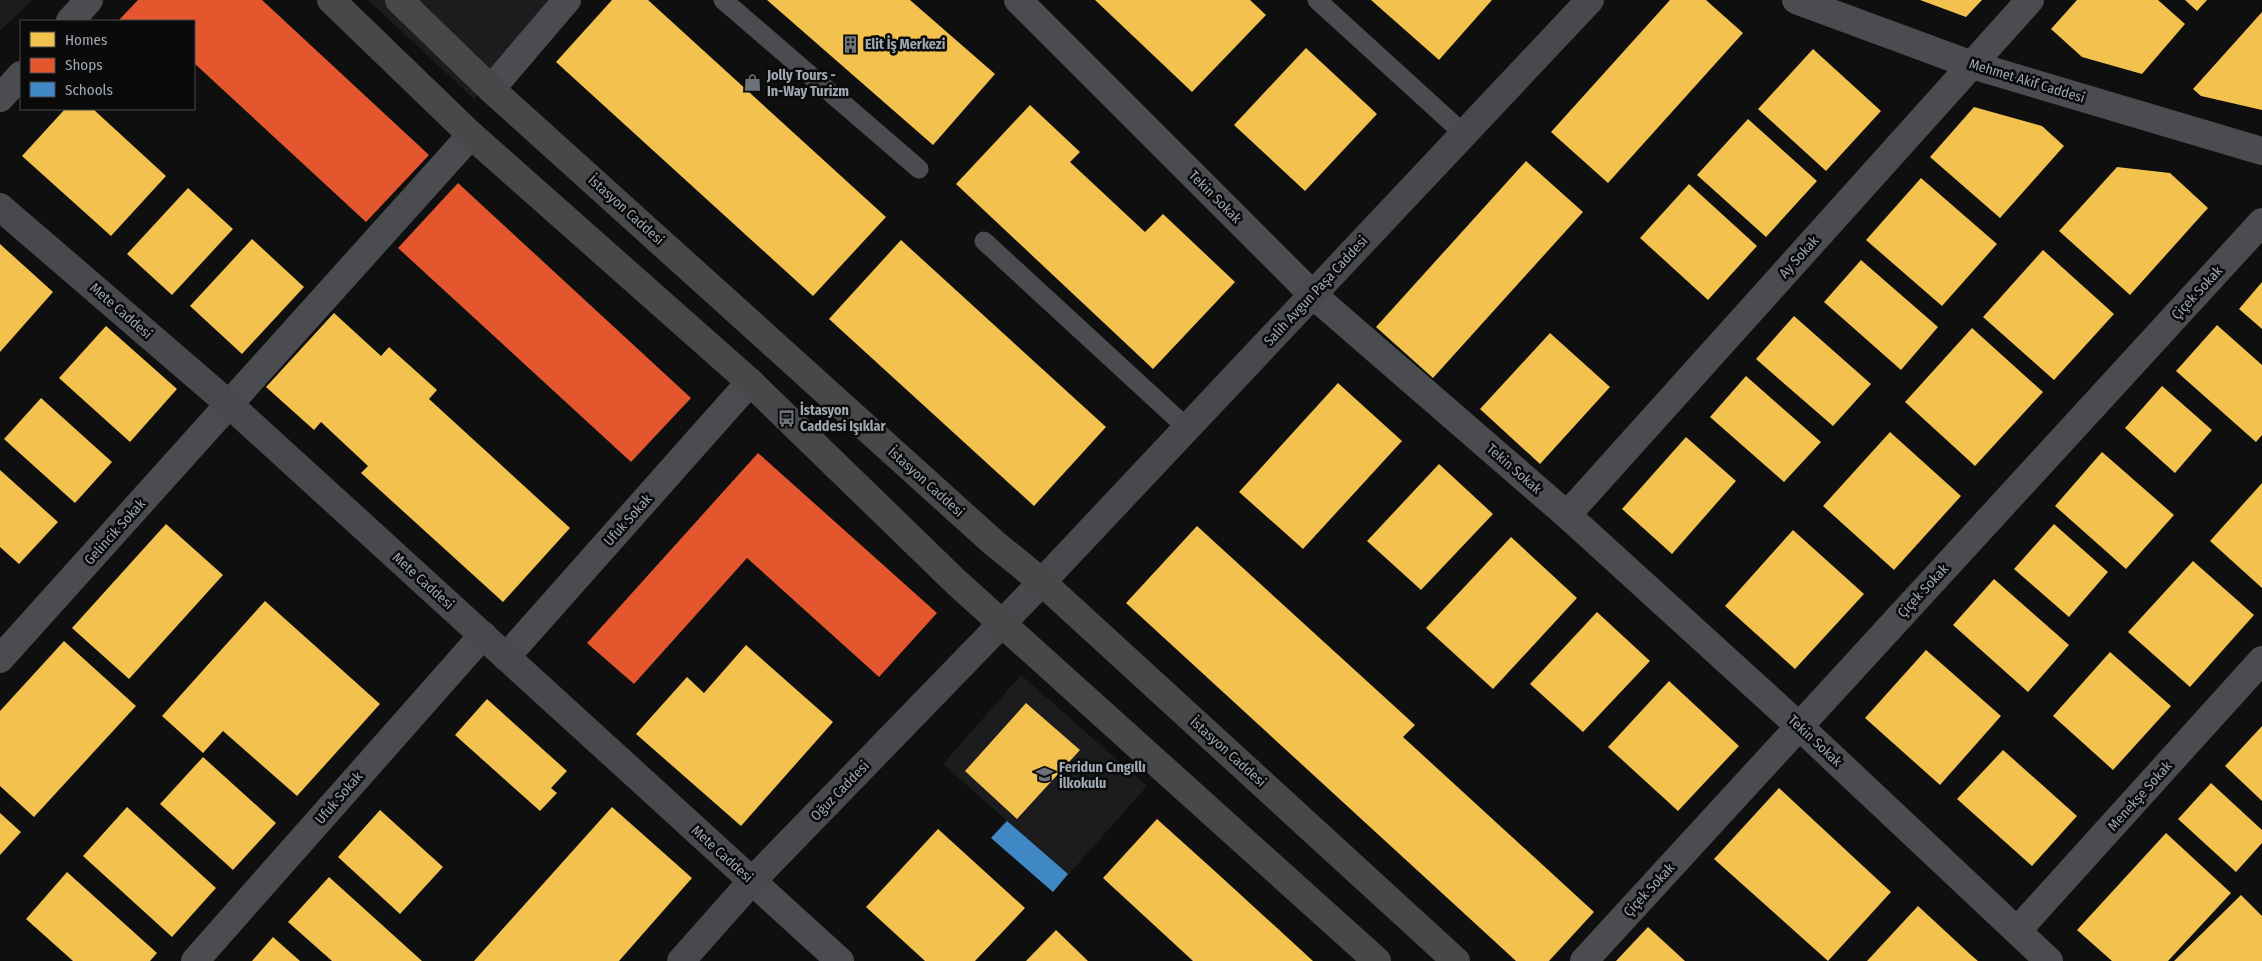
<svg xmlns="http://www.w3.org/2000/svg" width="2262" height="961" font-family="'Fira Sans Condensed',sans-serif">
  <rect width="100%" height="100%" fill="#0f0f10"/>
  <!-- built -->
  <path fill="#1c1c1e" d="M0,0H32L0,31Z
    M368,0H561L474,99Z
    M1021,675L1147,786L1053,892L991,838L1006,820L943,764Z"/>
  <!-- homes -->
  <path fill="#f2c14e" d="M612,0H648L886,217L813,296L556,62Z
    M767,0H910L995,74L933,145Z
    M1095,0H1250L1266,15L1192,92Z
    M1371,0H1492L1439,60Z
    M1670,0H1706L1743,33L1608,183L1551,132Z
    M1920,0H1982L1966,17Z
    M2077,0H2158L2185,24L2142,74L2082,57L2051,29Z
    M2185,0H2207L2197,11Z
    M2262,12V110L2201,96L2193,89Z
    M1306,48L1377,114L1305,191L1234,125Z
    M1813,49L1881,111L1826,171L1758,109Z
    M1030,105L1080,152L1070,162L1145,232L1163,214L1235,282L1153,369L956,184Z
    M1974,107L2042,126L2064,146L2000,218L1930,157Z
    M65,109H93L166,176L111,236L22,156Z
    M1748,119L1817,181L1766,237L1697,175Z
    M1526,161L1583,212L1433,378L1376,327Z
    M2117,167L2170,173L2208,208L2130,295L2059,231Z
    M1921,178L1997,244L1942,306L1866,240Z
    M1689,184L1757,246L1708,300L1640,238Z
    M188,188L233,229L172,295L127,254Z
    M252,239L304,287L242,354L190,306Z
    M901,240L1106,427L1034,506L829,319Z
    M0,244L53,292L0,352Z
    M2043,250L2114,314L2054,380L1983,317Z
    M1861,260L1938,327L1901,370L1824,302Z
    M2262,282V329L2239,309Z
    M334,313L381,356L389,347L437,390L429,399L570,528L503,602L361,473L368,466L321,422L314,430L266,387Z
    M1794,316L1871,384L1833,426L1756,359Z
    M2217,325L2262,365V435L2256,442L2176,371Z
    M106,326L177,389L130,442L59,378Z
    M1972,328L2043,392L1975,466L1905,402Z
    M1550,333L1610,387L1540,464L1480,409Z
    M1746,376L1821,442L1784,482L1710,417Z
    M1338,383L1402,441L1303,549L1239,492Z
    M2162,386L2212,430L2175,473L2125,428Z
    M41,398L112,462L75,503L4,439Z
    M1890,432L1961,496L1894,570L1823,506Z
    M1686,437L1736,481L1672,554L1622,509Z
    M2102,452L2174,515L2126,569L2055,506Z
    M1439,464L1493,514L1421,590L1367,541Z
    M0,470L58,522L19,564L0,547Z
    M2262,483V588L2210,541Z
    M166,524L223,575L129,679L72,628Z
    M2054,524L2108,572L2069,617L2014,569Z
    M1197,526L1415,725L1403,737L1594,912L1549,961H1516L1126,603Z
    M1793,530L1864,594L1795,669L1725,606Z
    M1511,537L1577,598L1493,689L1426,628Z
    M2193,561L2254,615L2190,687L2128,632Z
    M1994,579L2069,645L2028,692L1953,625Z
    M265,601L380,704L297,796L223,731L203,753L162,716Z
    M1597,612L1650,661L1583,732L1530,684Z
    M64,641L136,706L34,817L0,786V711Z
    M746,645L833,722L741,826L636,734L687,677L704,693Z
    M1926,650L2001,716L1940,785L1865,718Z
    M2110,652L2171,706L2113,770L2053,716Z
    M1669,681L1739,746L1678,811L1608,747Z
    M487,699L567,771L551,788L557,793L540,811L455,735Z
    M1026,703L1080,750L1017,819L965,771Z
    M2262,726V801L2225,766Z
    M2003,750L2077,816L2032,866L1957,799Z
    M203,757L276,823L233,870L160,804Z
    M2211,783L2262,830V843L2236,872L2178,819Z
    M1779,788L1891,892L1828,961L1714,859Z
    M127,807L216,888L172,937L83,856Z
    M612,807L692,878L619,961H474Z
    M380,810L443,867L400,914L338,857Z
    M0,813L21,832L0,855Z
    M1157,819L1218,874L1313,961H1193L1103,878Z
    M938,829L1025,908L975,961H925L866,907Z
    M2166,833L2231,893L2168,961H2112L2077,930Z
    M67,872L157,953L150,961H73L26,919Z
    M329,877L422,961H332L288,922Z
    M2241,895L2262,916V961H2174Z
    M1918,906L1971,955L1978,961H1867Z
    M1648,927L1685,961H1616Z
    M1056,930L1088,961H1026Z
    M273,937L300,961H252Z"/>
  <!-- shops -->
  <path fill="#e4572e" d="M138,0H262L429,155L366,222L194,63V21H118Z
    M458,183L691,398L631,462L398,248Z
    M758,453L937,613L879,677L747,558L634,684L587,643Z"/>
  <!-- schools -->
  <path fill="#3f88c5" d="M1007,821L1068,874L1053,892L991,838Z"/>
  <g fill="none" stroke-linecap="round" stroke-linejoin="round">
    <!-- lane -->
    <path stroke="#4a4c4f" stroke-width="19" d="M723,0L919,169
      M1317,0L1464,134
      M984,241L1187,428"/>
    <!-- street -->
    <path stroke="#4a4c4f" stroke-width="28" d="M1018,0L1312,294L1567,515L1799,726L2049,961
      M1796,0L1972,65L2262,151
      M70,21L89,0
      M491,89L567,0
      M0,98L21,75
      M1567,515L2030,0
      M506,657L750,382
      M0,659L471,135
      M752,881L840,961
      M2017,931L2262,660
      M195,961L483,635
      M1584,961L2262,222"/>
    <!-- secondary -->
    <path stroke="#48494c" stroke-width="28" d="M0,207L230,405L752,881
      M681,961L752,881L1042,582L1590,0"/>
    <!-- primary -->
    <path stroke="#46484a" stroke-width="28" d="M331,0L471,135L750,382L956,582L1377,961
      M399,0L491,89L994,543L1042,582L1456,961"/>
  </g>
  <!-- icons -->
  <defs>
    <symbol id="building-bare" viewBox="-9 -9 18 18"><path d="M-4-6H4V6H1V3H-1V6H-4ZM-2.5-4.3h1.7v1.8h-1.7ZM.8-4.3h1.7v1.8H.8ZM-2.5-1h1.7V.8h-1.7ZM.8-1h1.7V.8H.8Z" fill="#6d7279" stroke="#0a0a0b" stroke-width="2.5" paint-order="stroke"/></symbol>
    <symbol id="shop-bare" viewBox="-9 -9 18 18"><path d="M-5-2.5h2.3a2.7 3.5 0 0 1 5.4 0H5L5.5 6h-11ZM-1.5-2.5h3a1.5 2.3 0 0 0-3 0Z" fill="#6d7279" stroke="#0a0a0b" stroke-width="2.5" paint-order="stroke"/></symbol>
    <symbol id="bus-bare" viewBox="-9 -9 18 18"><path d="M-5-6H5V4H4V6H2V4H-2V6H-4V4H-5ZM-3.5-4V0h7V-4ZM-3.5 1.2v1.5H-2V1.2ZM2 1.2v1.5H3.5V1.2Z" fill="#6d7279" stroke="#0a0a0b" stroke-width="2.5" paint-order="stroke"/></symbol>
    <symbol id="school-bare" viewBox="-9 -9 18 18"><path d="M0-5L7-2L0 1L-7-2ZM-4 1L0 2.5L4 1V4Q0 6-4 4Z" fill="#6d7279" stroke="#0a0a0b" stroke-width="2.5" paint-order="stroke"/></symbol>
  </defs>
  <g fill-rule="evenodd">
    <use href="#building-bare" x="838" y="32" width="25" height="25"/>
    <use href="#shop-bare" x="740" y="70" width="25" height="25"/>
    <use href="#bus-bare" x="774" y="406" width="25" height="25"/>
    <use href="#school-bare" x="1032" y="762" width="25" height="25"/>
  </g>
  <g text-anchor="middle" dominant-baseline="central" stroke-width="5" stroke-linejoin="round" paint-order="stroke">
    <!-- poi labels -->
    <g font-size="14" font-weight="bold" fill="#9fa7b1" stroke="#0a0a0b" text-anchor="start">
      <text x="865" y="44">Elit İş Merkezi</text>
      <text x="767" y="75">Jolly Tours -<tspan x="767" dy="16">In-Way Turizm</tspan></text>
      <text x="800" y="410">İstasyon<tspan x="800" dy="16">Caddesi Işıklar</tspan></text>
      <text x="1059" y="767">Feridun Cıngıllı<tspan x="1059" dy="16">İlkokulu</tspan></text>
    </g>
    <!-- street labels -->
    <g font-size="14" fill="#9fa7b1" stroke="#0a0a0b">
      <text transform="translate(2027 81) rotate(17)">Mehmet Akif Caddesi</text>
      <text transform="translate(1215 197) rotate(45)">Tekin Sokak</text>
      <text transform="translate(626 210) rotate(42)">İstasyon Caddesi</text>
      <text transform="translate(1799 257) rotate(-48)">Ay Sokak</text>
      <text transform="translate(1316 291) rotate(-47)">Salih Avgun Paşa Caddesi</text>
      <text transform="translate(2197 293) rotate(-47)">Çiçek Sokak</text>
      <text transform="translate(121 311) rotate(41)">Mete Caddesi</text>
      <text transform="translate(1514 469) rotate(41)">Tekin Sokak</text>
      <text transform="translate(926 482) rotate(42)">İstasyon Caddesi</text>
      <text transform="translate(628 520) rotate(-48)">Ufuk Sokak</text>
      <text transform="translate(115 532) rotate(-48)">Gelincik Sokak</text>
      <text transform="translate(423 581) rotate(42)">Mete Caddesi</text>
      <text transform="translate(1923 591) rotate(-47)">Çiçek Sokak</text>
      <text transform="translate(1815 741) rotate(43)">Tekin Sokak</text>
      <text transform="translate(1228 752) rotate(42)">İstasyon Caddesi</text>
      <text transform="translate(840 791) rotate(-46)">Oğuz Caddesi</text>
      <text transform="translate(2140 796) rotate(-48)">Menekşe Sokak</text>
      <text transform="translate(339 798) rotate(-49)">Ufuk Sokak</text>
      <text transform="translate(722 854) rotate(42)">Mete Caddesi</text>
      <text transform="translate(1649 890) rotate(-47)">Çiçek Sokak</text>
    </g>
  </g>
  <!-- legend -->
  <rect x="20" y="20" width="175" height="90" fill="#0a0a0b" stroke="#46494d"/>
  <rect x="30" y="32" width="25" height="15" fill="#f2c14e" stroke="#46494d"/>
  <text x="65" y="45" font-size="15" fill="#9fa7b1">Homes</text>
  <rect x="30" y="58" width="25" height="15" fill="#e4572e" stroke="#46494d"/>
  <text x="65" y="70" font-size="15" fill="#9fa7b1">Shops</text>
  <rect x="30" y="82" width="25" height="15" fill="#3f88c5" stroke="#46494d"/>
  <text x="65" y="95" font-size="15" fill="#9fa7b1">Schools</text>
</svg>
